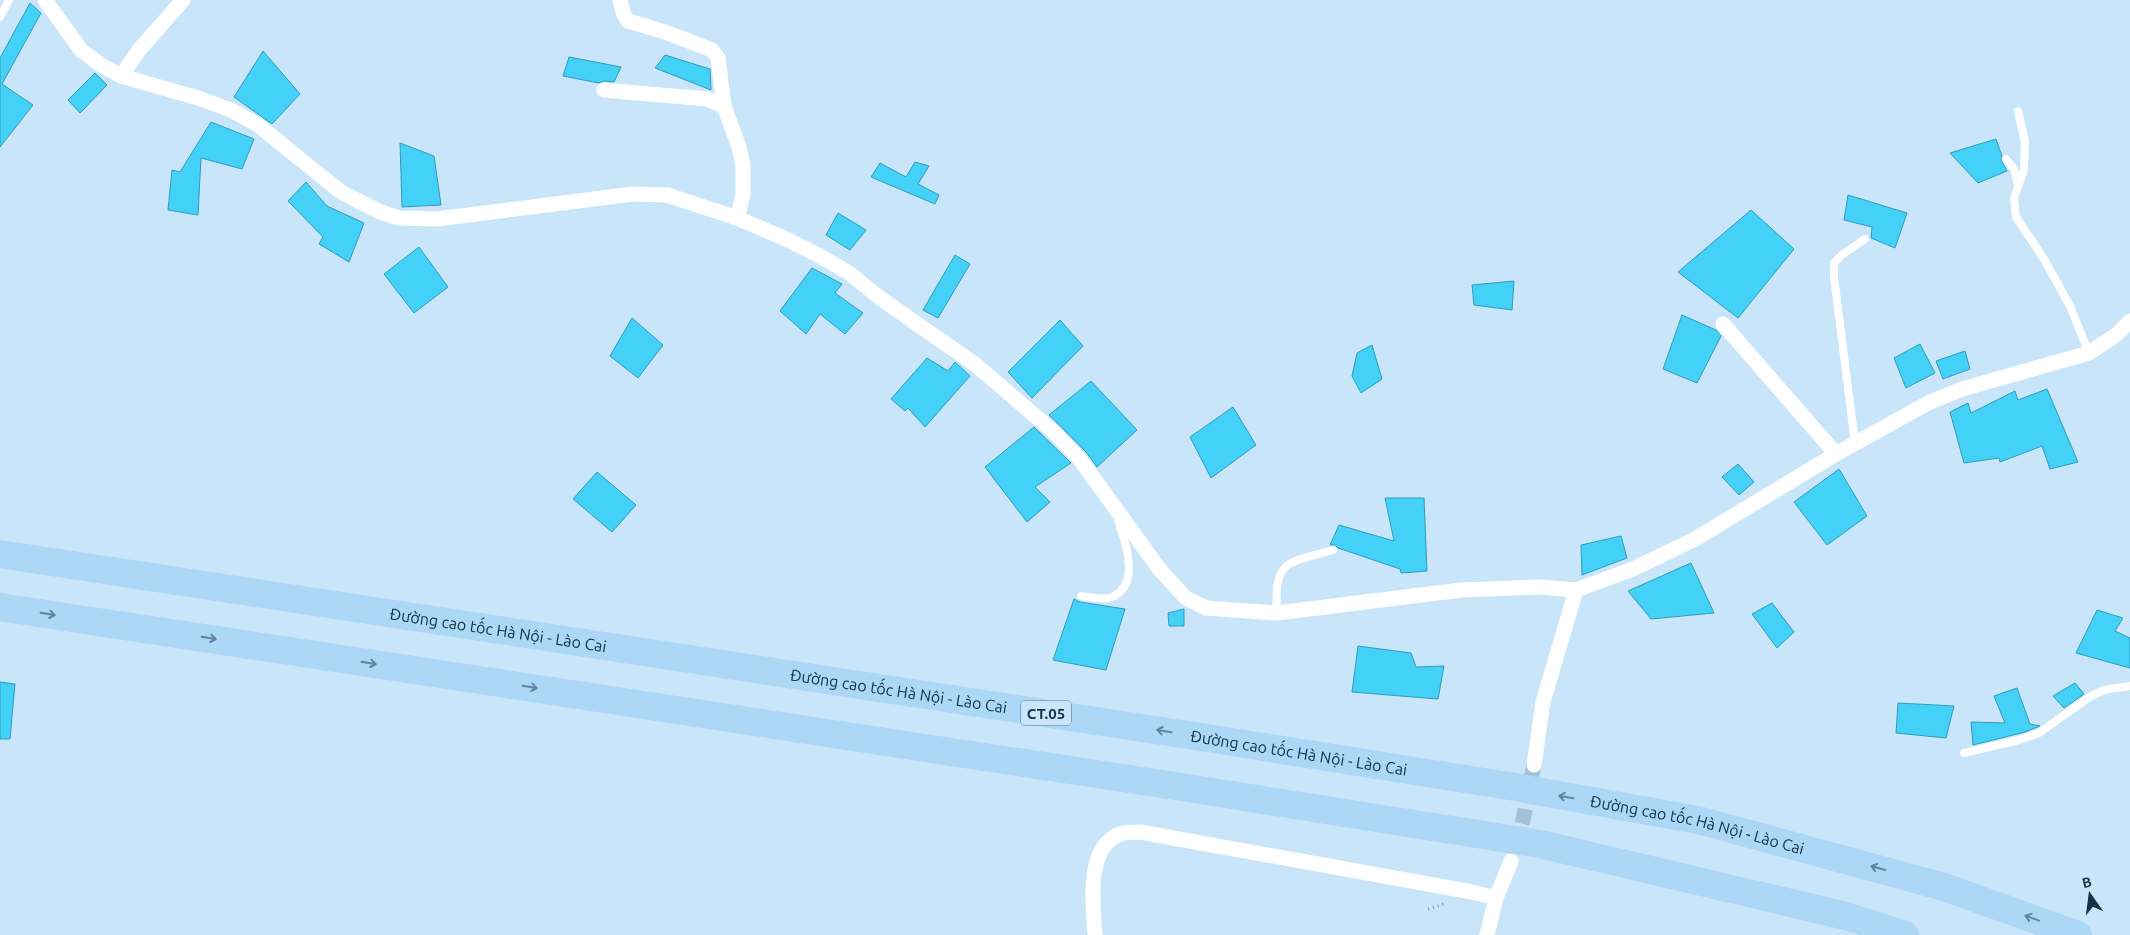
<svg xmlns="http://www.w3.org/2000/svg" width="2130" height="935" font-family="Ubuntu,sans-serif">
  <rect width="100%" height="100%" fill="#c9e5fa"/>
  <!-- building -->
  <path fill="#44d1f7" stroke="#309cb9" d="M30,3L41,13L2,84L33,105L0,147V58Z
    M263,51L300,94L272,124L234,97Z
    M665,55L710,69L711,90L655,68Z
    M569,57L621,67L614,82L604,81L599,83L563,76Z
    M95,73L107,85L80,113L68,100Z
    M211,122L254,139L242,169L201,158L198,215L168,210L172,170L180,172Z
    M1996,139L2002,156L2001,160L2007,171L1978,183L1950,153Z
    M400,143L434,156L441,205L402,207Z
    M915,162L929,166L918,184L939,195L935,204L871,177L880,163L906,177Z
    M306,182L327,206L364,223L349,262L319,244L323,237L288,201Z
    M1848,195L1907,213L1895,248L1871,238L1872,227L1844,220Z
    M1751,210L1794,249L1738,318L1678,272Z
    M838,213L866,230L850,250L826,235Z
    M419,247L448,287L414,313L384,274Z
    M955,255L970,264L938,318L923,310Z
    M812,268L842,284L835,293L863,313L845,334L820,314L806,334L780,311Z
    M1514,281L1512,310L1474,305L1472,285Z
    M1682,315L1716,330L1721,336L1697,383L1663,369Z
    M632,318L663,345L638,378L610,356Z
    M1060,320L1083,346L1032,398L1008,372Z
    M1920,344L1935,373L1906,388L1894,358Z
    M1372,345L1382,379L1361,393L1352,376L1357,353Z
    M1965,351L1970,369L1943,379L1936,361Z
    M927,358L948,371L955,362L970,376L925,427L908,408L905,411L891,399Z
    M1091,381L1137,430L1097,467L1086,452L1049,415Z
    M2047,389L2078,462L2050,469L2042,446L2000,462L1999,458L1964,463L1950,412L1968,403L1971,413L2015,391L2018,400Z
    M1233,407L1256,445L1211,478L1190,437Z
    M1034,427L1071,463L1035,487L1050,502L1027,522L985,467Z
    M1738,464L1754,482L1739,495L1722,477Z
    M1839,469L1867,516L1827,545L1794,502Z
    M597,472L636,505L612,532L573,499Z
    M1385,498H1424L1427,571L1401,573L1400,569L1338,548L1335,545H1330L1339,525L1394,541Z
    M1621,536L1627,558L1582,575L1581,545Z
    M1691,563L1714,613L1651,619L1628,591Z
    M1074,599L1080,602L1125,609L1106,670L1053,660Z
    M1772,603L1794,632L1777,648L1752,614Z
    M1184,609V626H1169L1168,613Z
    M2097,610L2123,618L2115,631L2130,638V668L2076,653Z
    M1358,646L1411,653L1416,667L1444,666L1438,699L1352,692Z
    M0,682L15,684L10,739H0Z
    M2075,683L2084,694L2064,708L2053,696Z
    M2017,688L2030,724L2040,726L2025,732L1973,745L1971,722L2005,723L1994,696Z
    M1898,703L1954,706L1946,738L1896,733Z"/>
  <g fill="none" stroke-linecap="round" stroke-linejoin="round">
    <!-- street-tunnel -->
    <path stroke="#a5c1d6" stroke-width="15" stroke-dasharray="15 8" stroke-linecap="butt" d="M1516,846L1523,820L1534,765"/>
    <!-- path -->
    <path stroke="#7996ab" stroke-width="3" stroke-dasharray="1 4" stroke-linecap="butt" d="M1428,909L1444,904"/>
    <!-- lane -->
    <path stroke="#fff" stroke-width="8" d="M0,17L9,0
      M2018,111L2025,142L2024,170L2014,198L2016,217L2044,259L2070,306L2089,353
      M2006,159L2014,169L2018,185
      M1855,443L1834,277V263L1842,255L1865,239
      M1081,596C1090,597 1101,600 1109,598C1143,587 1125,542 1118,520
      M1277,613C1274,560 1286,563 1333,550
      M1964,753L2019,740L2039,733L2091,696L2104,690L2130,686"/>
    <!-- street -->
    <path stroke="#fff" stroke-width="15" d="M45,0L81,50L101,65L121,76L198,98L231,110L258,125L341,192L380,212L399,218L437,219L633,194L667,195L737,218L784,238L818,255L849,273L880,298L976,365L1054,432L1079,458L1160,570L1186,598L1206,608L1277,613L1461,590L1540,587L1576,590L1633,569L1695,539L1836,454L1928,403L1962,389L2089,353L2116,335L2130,321
      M620,0L624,15L628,21L665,32L712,50L718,58L724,106L739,147L743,166V195L737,218
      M121,76L139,50L183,0
      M604,90L707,99L724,106
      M1723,324L1836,454
      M1534,765L1543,702L1576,590
      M1095,935C1093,906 1085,847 1120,834C1126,832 1133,832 1140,832L1472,892L1496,898
      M1487,935L1496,898L1511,861"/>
    <!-- highway -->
    <g stroke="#acd7f5" stroke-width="28">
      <path id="s1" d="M0,554L1188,735L1509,786L1698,820L1944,887L2078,935"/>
      <path d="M0,607L1175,786L1540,844L1846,916L1905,935"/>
    </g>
  </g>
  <!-- one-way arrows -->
  <defs><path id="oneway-shaft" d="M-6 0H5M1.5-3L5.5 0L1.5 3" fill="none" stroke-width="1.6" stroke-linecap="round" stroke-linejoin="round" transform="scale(1.25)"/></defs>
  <g stroke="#60849e">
    <use href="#oneway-shaft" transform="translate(48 614) rotate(9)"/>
    <use href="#oneway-shaft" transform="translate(209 638) rotate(9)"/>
    <use href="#oneway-shaft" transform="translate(369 663) rotate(9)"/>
    <use href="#oneway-shaft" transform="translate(530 687) rotate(9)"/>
    <use href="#oneway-shaft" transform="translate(1164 731) rotate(-171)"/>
    <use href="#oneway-shaft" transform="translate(1566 797) rotate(-170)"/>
    <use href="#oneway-shaft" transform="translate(1878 868) rotate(-164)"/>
    <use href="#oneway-shaft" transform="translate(2032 918) rotate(-160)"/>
  </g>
  <g text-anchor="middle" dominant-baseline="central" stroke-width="5" stroke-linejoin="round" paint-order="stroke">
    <!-- shield labels -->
    <rect fill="#c9e5fa" stroke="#4a687c" stroke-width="1" x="1021" y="700.5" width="50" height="25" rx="4"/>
    <g font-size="15" font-weight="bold" fill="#133246">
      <text x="1046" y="713">CT.05</text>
    </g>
    <!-- street labels -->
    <g font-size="16" fill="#133246" stroke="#c9e5fa">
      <text stroke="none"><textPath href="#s1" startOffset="504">Đường cao tốc Hà Nội - Lào Cai</textPath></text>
      <text stroke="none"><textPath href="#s1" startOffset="909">Đường cao tốc Hà Nội - Lào Cai</textPath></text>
      <text stroke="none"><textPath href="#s1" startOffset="1314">Đường cao tốc Hà Nội - Lào Cai</textPath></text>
      <text stroke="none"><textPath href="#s1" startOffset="1719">Đường cao tốc Hà Nội - Lào Cai</textPath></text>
    </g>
  </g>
  <!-- north arrow -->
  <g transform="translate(2090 895) rotate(346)" stroke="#c9e5fa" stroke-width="4" paint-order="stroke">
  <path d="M0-4L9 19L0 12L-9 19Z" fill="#133246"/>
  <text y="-8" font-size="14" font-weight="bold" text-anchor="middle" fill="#133246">B</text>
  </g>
</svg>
